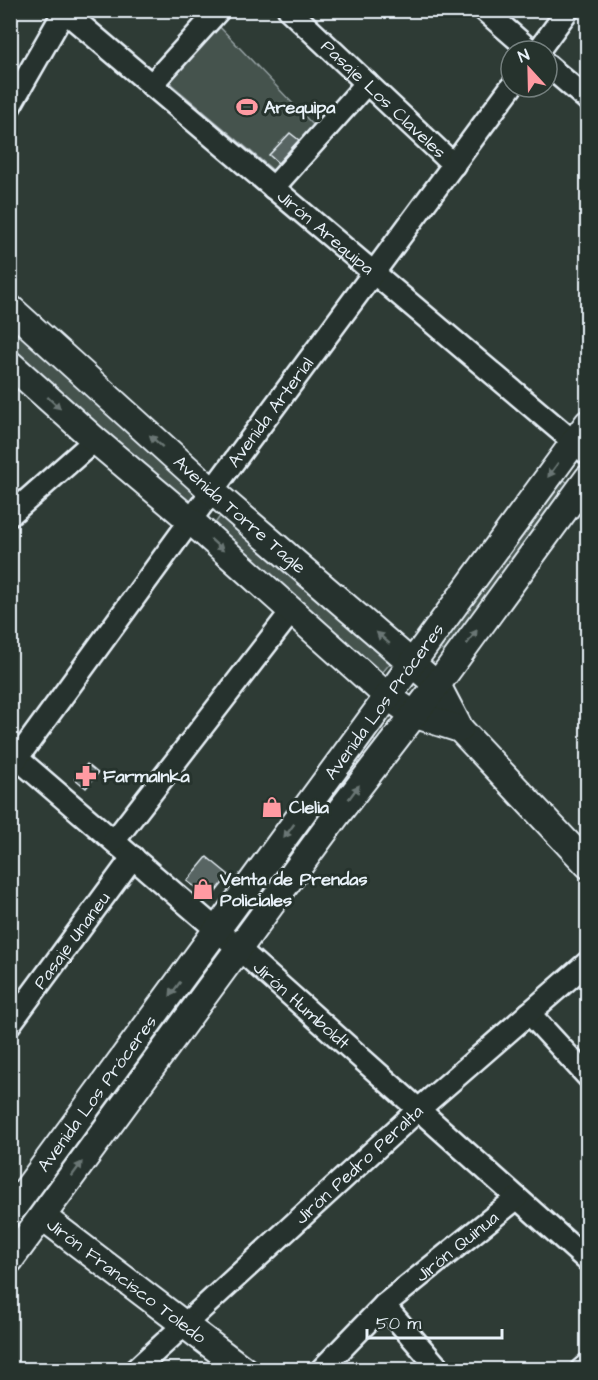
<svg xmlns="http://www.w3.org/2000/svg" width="598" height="1380" font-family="'Architects Daughter',sans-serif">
  <rect width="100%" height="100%" fill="#2e3b35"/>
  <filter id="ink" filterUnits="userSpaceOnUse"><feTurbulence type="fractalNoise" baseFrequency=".0167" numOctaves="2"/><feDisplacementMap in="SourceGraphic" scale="12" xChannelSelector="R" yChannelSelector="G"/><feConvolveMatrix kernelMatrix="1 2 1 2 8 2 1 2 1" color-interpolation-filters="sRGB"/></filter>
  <g filter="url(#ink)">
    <!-- green -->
    <path fill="#45524e" stroke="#96a2a3" stroke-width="1.5" d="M216,23L317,129L280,171H274L171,84V76Z
      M11,326L201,494L186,511L11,357Z
      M564,480L570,484L444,652L437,647Z
      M223,512L392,661L377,679L209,532Z
      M371,738L376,742L251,916L244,911Z
      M216,944L225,948L40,1203L34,1199Z"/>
    <!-- building -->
    <path fill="#596563" stroke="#e8f1f8" stroke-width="1.5" d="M290,133L299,140L278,163L269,155Z
      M87,764L98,773L86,788L75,779Z
      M207,857L229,875L215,893H203L187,881Z"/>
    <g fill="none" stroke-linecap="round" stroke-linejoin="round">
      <defs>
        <g id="minor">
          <path id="s1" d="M63,10L588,454"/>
          <path id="s2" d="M289,10L454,165"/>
          <path d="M484,10L531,51"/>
          <path d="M538,51L568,10"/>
          <path d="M547,65L588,100"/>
          <path d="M151,85L219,10"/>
          <path d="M10,106L65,10"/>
          <path d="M273,188L367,83"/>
          <path d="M10,515L95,440"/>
          <path id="s3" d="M10,752L239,949L588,1261"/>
          <path id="s4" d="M10,768L212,491L511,87"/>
          <path d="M114,841L291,612"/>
          <path d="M529,1013L588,1077"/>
          <path id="s5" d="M10,1024L133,857"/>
          <path d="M384,1305L440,1370"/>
          <path id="s6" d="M135,1370L418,1110L588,962"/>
          <path id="s7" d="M321,1370L384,1305L517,1198"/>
          <path d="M581,1370L588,1364"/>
        </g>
        <g id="tertiary">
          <path id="s8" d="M10,308L212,491L437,685L460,729L588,865"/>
          <path d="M10,364L95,440L191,521L387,696L413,714L460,729"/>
          <path id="s9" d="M10,1212L588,423"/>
          <path id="s10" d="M43,1217L244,1370"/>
          <path d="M10,1260L336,816L437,685L588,478"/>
        </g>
      </defs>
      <!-- minor casing -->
      <use href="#minor" stroke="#e8f1f8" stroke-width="26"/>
      <!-- tertiary casing -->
      <use href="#tertiary" stroke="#e8f1f8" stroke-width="30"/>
      <!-- minor -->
      <use href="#minor" stroke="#26332d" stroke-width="21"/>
      <!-- tertiary -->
      <use href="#tertiary" stroke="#26332d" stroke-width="26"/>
    </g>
    <!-- one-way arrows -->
    <defs><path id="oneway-solid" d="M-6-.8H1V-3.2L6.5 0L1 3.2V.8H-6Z" transform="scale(1.5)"/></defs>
    <g fill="#6a7674">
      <use href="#oneway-solid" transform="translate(54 403) rotate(42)"/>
      <use href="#oneway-solid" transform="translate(156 441) rotate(-138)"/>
      <use href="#oneway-solid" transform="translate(553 470) rotate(126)"/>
      <use href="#oneway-solid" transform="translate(217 545) rotate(42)"/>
      <use href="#oneway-solid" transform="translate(472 637) rotate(-54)"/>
      <use href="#oneway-solid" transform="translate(383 638) rotate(-139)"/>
      <use href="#oneway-solid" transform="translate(354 792) rotate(-53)"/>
      <use href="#oneway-solid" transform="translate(289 831) rotate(126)"/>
      <use href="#oneway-solid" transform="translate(175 989) rotate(126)"/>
      <use href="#oneway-solid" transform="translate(77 1169) rotate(-54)"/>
    </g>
  </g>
  <!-- icons -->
  <defs>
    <symbol id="stadium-bare" viewBox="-9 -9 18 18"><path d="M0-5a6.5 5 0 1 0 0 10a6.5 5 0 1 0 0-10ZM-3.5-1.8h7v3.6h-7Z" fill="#ff9aa2" stroke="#26332d" stroke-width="2.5" paint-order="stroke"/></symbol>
    <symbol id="pharmacy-bare" viewBox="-9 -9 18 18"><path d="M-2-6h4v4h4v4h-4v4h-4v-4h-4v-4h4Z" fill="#ff9aa2" stroke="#26332d" stroke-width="2.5" paint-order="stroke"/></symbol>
    <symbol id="shop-bare" viewBox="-9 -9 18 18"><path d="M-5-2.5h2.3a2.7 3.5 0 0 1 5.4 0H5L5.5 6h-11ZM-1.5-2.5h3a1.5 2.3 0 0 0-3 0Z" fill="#ff9aa2" stroke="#26332d" stroke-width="2.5" paint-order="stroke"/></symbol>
  </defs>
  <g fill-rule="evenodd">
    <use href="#stadium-bare" x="232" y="92" width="30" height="30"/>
    <use href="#pharmacy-bare" x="71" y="761" width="30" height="30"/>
    <use href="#shop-bare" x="257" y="792" width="30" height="30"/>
    <use href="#shop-bare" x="188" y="874" width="30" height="30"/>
  </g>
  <g text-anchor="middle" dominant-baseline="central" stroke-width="6" stroke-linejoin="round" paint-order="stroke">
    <!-- street labels -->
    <g font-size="18" fill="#e8f1f8" stroke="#26332d">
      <text stroke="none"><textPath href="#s2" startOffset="130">Pasaje Los Claveles</textPath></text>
      <text stroke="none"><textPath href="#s1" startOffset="344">Jirón Arequipa</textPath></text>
      <text stroke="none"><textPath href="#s4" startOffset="441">Avenida Arterial</textPath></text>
      <text stroke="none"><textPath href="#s8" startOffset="309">Avenida Torre Tagle</textPath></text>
      <text stroke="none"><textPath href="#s9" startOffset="633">Avenida Los Próceres</textPath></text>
      <text stroke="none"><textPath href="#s5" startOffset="104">Pasaje Unaneu</textPath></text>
      <text stroke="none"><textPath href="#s3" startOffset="386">Jirón Humboldt</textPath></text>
      <text stroke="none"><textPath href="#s9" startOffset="147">Avenida Los Próceres</textPath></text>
      <text stroke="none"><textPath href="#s6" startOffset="304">Jirón Pedro Peralta</textPath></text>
      <text stroke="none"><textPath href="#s7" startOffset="184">Jirón Quinua</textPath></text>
      <text stroke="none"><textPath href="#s10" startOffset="105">Jirón Francisco Toledo</textPath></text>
    </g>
    <!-- poi labels -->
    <g font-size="18" font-weight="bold" fill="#e8f1f8" stroke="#26332d" text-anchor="start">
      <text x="264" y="107">Arequipa</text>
      <text x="103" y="776">FarmaInka</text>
      <text x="289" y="807">Clelia</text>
      <text x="220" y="879">Venta de Prendas<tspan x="220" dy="21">Policiales</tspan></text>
    </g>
  </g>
  <!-- margin -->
  <rect width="598" height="1380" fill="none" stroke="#26332d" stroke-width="36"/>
  <rect x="18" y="18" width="562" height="1344" fill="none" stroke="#e8f1f8" stroke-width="2" filter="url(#ink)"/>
  <!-- north arrow -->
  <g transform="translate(529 69) rotate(338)"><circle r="28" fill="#26332d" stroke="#747f7e" stroke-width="1.5"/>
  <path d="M0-4.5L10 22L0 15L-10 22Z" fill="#ff9aa2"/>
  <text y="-9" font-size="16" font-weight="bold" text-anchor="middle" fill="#e8f1f8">N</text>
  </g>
  <!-- scale -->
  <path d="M367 1329v9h135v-9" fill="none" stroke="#e8f1f8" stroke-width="3"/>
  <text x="376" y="1329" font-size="18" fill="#e8f1f8" stroke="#26332d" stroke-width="4.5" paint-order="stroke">50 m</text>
</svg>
